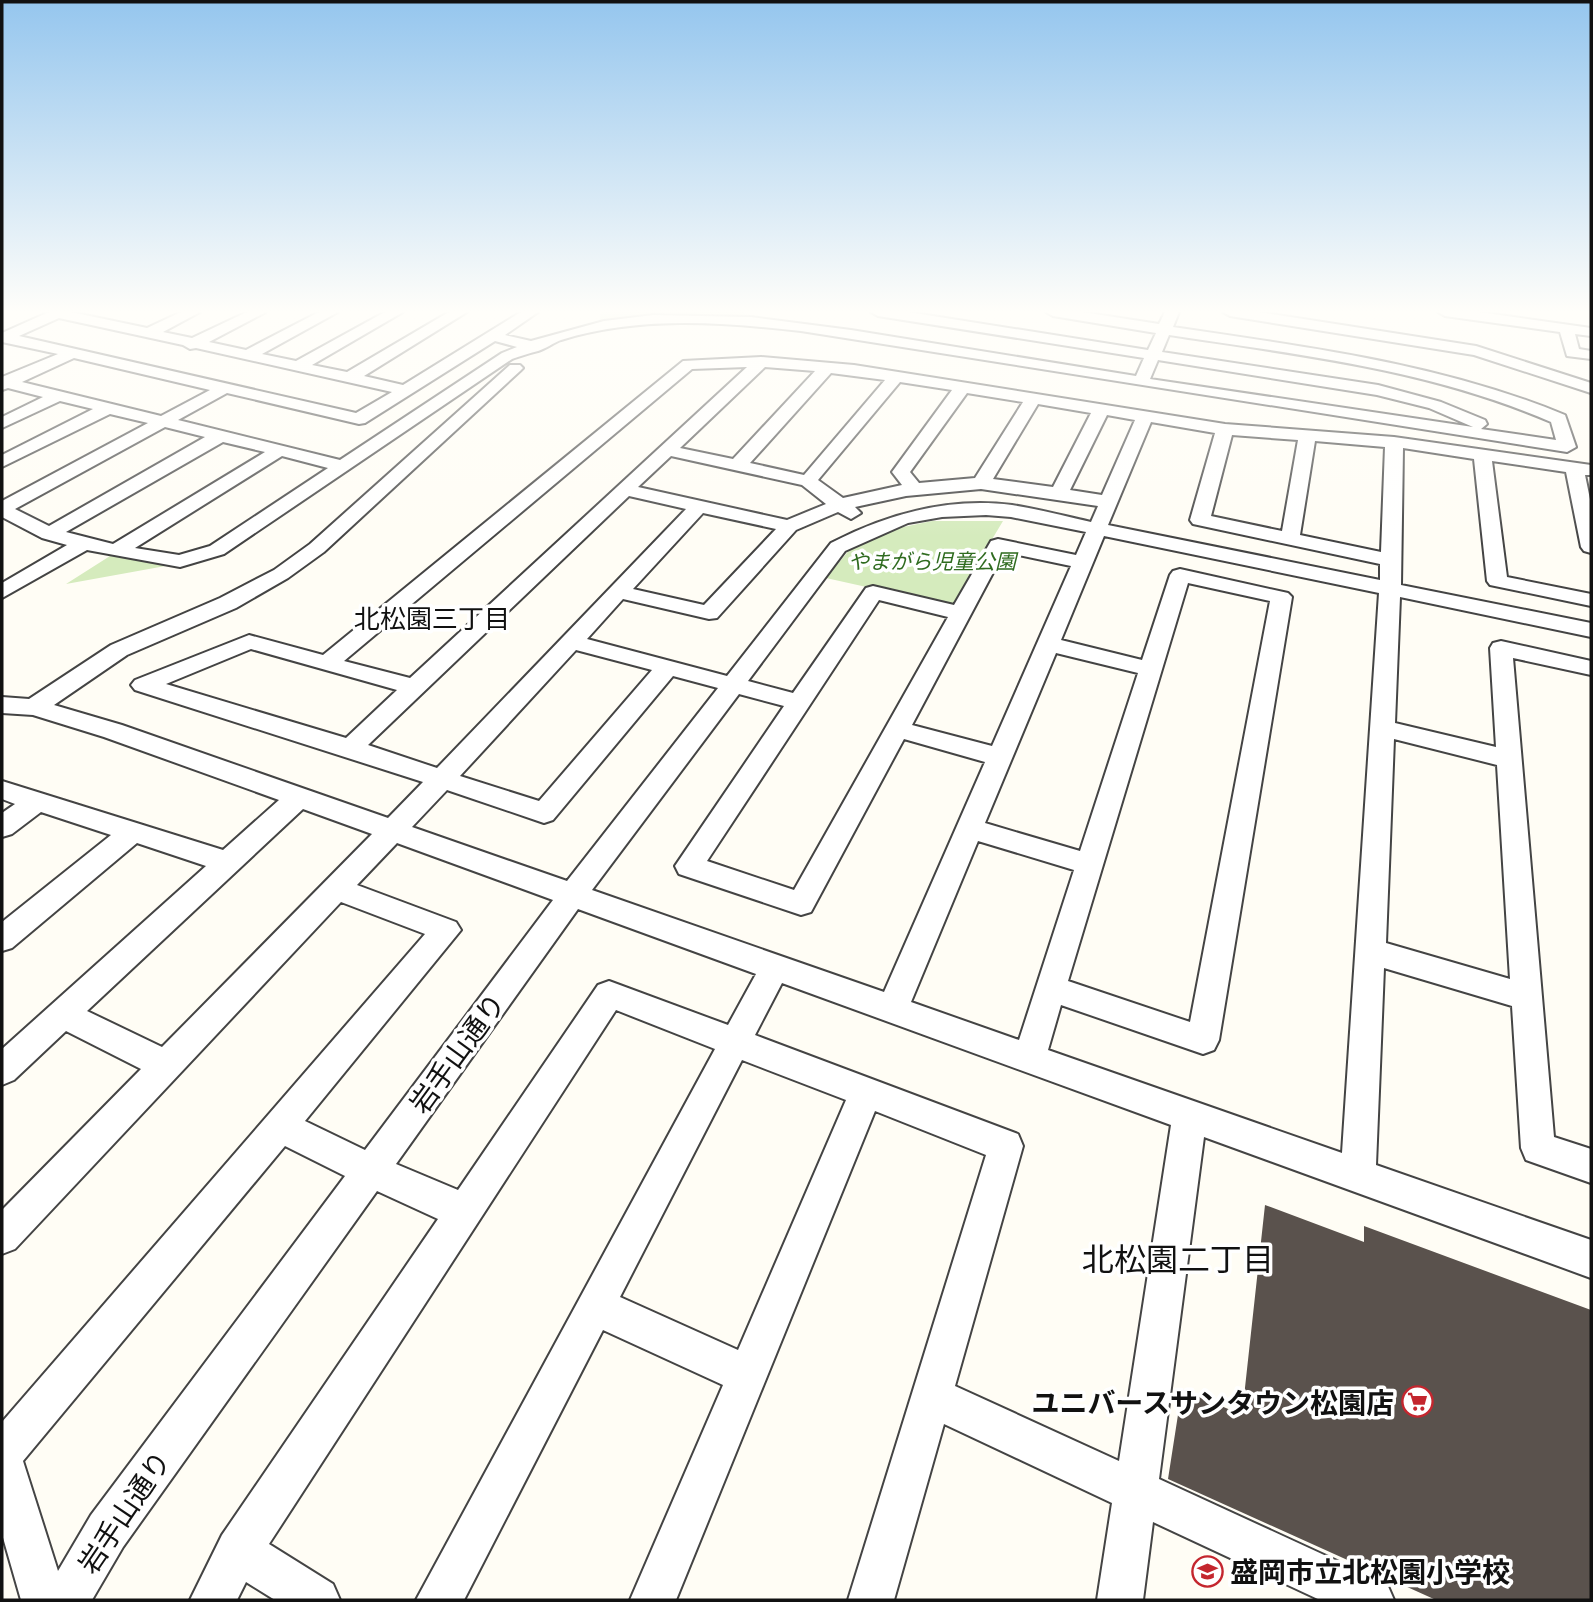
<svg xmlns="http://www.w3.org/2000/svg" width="1593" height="1602" font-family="'PT Serif','Noto Sans JP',serif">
  <rect width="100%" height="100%" fill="#fffdf5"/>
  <!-- green -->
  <path fill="#d5ebbd" d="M601,312H744L745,318L599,323Z
    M932,521H1003L952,606L826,578L851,548L894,529Z
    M110,556L171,565L66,584Z"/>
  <!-- building -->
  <path fill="#5a524d" d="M1265,1205L1364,1242V1226L1591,1310V1600H1436L1168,1479L1182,1389L1242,1415Z"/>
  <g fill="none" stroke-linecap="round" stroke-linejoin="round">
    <defs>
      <path id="minor" d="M49,312H71L147,328L181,312H200L163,332L192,338L247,312H266L209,342L246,350L319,312H338L262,354L296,361L385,312H403L312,365L347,372L449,312H467L364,376L403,385L521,312H538L505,335L531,341L604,321L653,315L751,317L851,330L1136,376L1144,358L878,316L871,312H908L1148,350L1156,333L1053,316L1046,312H1082L1159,324L1165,312H1179L1173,327C1307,347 1439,363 1565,415L1576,447L1567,452L801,331C721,322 639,316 561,340C553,343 545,349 538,351C529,353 521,356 512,359L224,554L180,567L87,550L2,598V583L67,545L42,538L2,517V501L148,423L110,414L2,467V455L93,409L60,401L2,428V417L43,397L8,388L2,390V377L58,354L2,342V333ZM59,318L183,345L190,349L196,348L392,392L356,413L19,336ZM1169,335C1301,355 1428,369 1551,422L1556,440L1481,429L1487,424L1485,420L1441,402L1378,385L1162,352ZM495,341L517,347L502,353L340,460L178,420L227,393L359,424L365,423ZM74,358L210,390L161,416L22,382ZM1158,360L1377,395L1429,408L1473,427L1150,379ZM165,427L205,437L49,526L15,509ZM223,442L265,452L113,544L66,532ZM282,456L328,468L210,546L179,555L135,548Z
        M1223,312H1259L1476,346L1591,383V393L1474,355L1230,316Z
        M1438,312H1479L1591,328V336L1575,334L1579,349L1591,351V359L1567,356L1560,332L1445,316Z
        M761,357L854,365L1225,424L1394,437L1591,465V475H1585L1591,504V553L1584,551L1581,547L1566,472L1492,461L1507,577L1591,594V606L1490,585L1487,581L1474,459L1403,448L1401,585L1591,623V637L1400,597L1395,723L1496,747L1490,648L1493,643L1501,641L1591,661V675L1513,658L1554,1137L1591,1149V1183L1526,1160L1521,1148L1512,1006L1384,968L1376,1165L1591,1240V1278L1204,1137L1159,1479L1387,1584L1394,1600H1320L1153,1522L1143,1600H1097L1112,1503L944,1424L894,1600H848L986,1155L875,1111L676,1600H630L723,1385L603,1330L464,1600H416L715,1049L616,1010L269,1544L333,1584L340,1600H275L246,1582L237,1600H190L222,1535L438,1219L377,1191L123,1547L92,1600H21L2,1534V1422L425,934L341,902L15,1249L2,1254V1210L141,1069L66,1031L14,1080L2,1085V1049L206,866L137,843L12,948L2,951V922L111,835L41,812L12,834L2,837V813L15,804L2,799V781L223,850L279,800L104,737L33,715L2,713V697L29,699L111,645L220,598L274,570L310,544L510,365H520L523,368L520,371L324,552L288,578L236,608L127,655L54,705L122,725L388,818L423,782L135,690L131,685L135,680L249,635L323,655L683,361ZM747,367L410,678L344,661L692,369ZM765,367L815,371L733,459L680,448ZM831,373L885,380L804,475L750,463ZM900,382L952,390L892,472L902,485L843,498L818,480ZM967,393L1023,402L975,478L919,483L910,472ZM1038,404L1091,413L1053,487L993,479ZM1107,415L1135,420L1102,495L1070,490ZM1151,422L1215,433L1190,520L1193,524L1380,564V580L1108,525ZM1232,435L1298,440L1282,531L1211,516ZM1315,441L1385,447L1381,552L1300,535ZM671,456L802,485L826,504L787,520L638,487ZM981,489L1098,506L1091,522C1065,516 1038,509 1012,505C948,497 887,514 831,543L727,676L587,639L623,599L709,619L717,618L796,530L838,512L851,519L861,513L855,507L906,496ZM629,496L686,509L437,768L368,745ZM703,513L776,529L704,605L633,589ZM986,515L1011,517L1086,532L1076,555L998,539L991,541L954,605L873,586L866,588L793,693L748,681L845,551L908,523L942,517ZM1104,536L1379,593L1342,1153L1048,1050L1061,1005L1203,1054L1214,1050L1219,1040L1292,597L1288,593L1180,569L1173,571L1170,575L1142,660L1061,640ZM1004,552L1071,566L992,746L912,725ZM1188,583L1270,601L1190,1022L1068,981ZM879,600L948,617L794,890L707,861ZM251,649L397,690L346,738L166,684ZM576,650L652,670L539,801L460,776ZM1056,653L1138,673L1080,851L985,823ZM673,676L718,688L567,881L412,827L447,790L544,823L553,820ZM739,694L784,706L675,866L679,874L801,915L811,912L904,739L985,762L884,992L592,890ZM1394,739L1497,765L1510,979L1386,943ZM303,809L372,834L162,1047L87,1011ZM978,841L1074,870L1019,1040L911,1002ZM397,843L553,900L365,1150L305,1121L461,930L456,922L357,885ZM578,909L756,974L728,1025L609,981L598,985L458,1190L396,1164ZM782,983L1171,1125L1119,1461L955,1386L1023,1146L1018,1134L755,1035ZM742,1060L846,1100L738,1350L620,1297ZM285,1146L345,1176L91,1515L58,1571L23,1461Z"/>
    </defs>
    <!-- minor casing -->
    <use href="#minor" stroke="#444" stroke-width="4"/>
    <!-- minor -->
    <use href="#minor" fill="#fff" fill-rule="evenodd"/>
  </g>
  <!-- sky -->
  <linearGradient id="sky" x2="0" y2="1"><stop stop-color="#95c6ee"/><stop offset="0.58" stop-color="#fffefa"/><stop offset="1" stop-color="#fffefa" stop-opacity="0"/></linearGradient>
  <rect width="1593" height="537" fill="url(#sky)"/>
  <!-- icons -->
  <defs>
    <symbol id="supermarket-ring" viewBox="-11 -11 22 22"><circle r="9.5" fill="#fff" stroke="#c4262e" stroke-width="1.5"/><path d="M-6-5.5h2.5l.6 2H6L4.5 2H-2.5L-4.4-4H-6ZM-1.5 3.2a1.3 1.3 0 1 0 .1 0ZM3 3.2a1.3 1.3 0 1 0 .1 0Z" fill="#c4262e"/></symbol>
    <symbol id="school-ring" viewBox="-11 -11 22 22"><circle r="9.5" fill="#fff" stroke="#c4262e" stroke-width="1.5"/><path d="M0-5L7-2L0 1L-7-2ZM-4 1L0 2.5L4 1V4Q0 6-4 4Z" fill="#c4262e"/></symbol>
  </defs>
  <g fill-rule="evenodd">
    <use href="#supermarket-ring" x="1400" y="1384" width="35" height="35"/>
    <use href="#school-ring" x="1190" y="1554" width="35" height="35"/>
  </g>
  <g text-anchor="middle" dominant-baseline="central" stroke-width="7" stroke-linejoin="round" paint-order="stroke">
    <!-- far-park labels -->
    <g font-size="21" font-style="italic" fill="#2f6b1f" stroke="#fff">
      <text x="932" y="561">やまがら児童公園</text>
    </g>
    <!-- neighbourhood labels -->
    <g font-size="26" fill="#111" stroke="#fff">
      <text x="432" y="618">北松園三丁目</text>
    </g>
    <!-- near-street labels -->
    <g font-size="28" fill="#111" stroke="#fff">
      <text transform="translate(457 1053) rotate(-54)">岩手山通り</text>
      <text transform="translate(124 1512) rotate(-56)">岩手山通り</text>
    </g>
    <!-- near-poi labels -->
    <g font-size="28" font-weight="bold" fill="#111" stroke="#fff" text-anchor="end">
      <text x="1394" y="1402">ユニバースサンタウン松園店</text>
      <text x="1230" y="1571" text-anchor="start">盛岡市立北松園小学校</text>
    </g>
    <!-- near-neighbourhood labels -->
    <g font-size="32" fill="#111" stroke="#fff">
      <text x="1178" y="1259">北松園二丁目</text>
    </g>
  </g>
  <!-- border -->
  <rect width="1593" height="1602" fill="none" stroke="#111111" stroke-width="7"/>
</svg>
